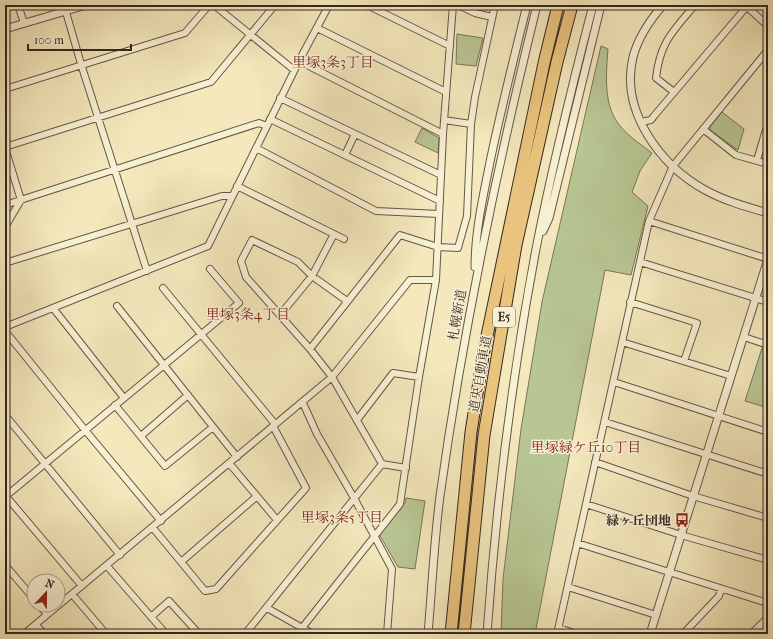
<svg xmlns="http://www.w3.org/2000/svg" width="773" height="639" font-family="'IM FELL French Canon','Noto Serif JP',serif">
  <rect width="100%" height="100%" fill="#f4e8bc"/>
  <filter id="stains"><feTurbulence type="fractalNoise" baseFrequency=".005" numOctaves="4"/><feColorMatrix values="0 0 0 0 .2 0 0 0 0 .09 0 0 0 0 .02 0 0 0 .5 -.17"/></filter>
  <radialGradient id="worn" r=".72"><stop offset=".6" stop-color="#630" stop-opacity="0"/><stop offset="1" stop-color="#630" stop-opacity=".3"/></radialGradient>
  <!-- green -->
  <path fill="#b8c693" stroke="#767659" d="M457,34L483,38L476,66L456,64Z
    M601,46L608,49C606,75 603,107 621,127C629,137 642,145 652,153L640,171L632,192L648,206L631,275L605,270L535,634H501L503,579L521,429L542,302Z
    M722,112L744,129L738,150L710,130V127Z
    M422,128L439,138L438,153L415,142Z
    M762,348L768,350V408L745,401Z
    M406,498L425,501L415,569L398,567L379,534L405,503Z"/>
  <g fill="none" stroke-linecap="round" stroke-linejoin="round">
    <defs>
      <path id="minor" d="M18,5L24,23
        M64,5L81,64L147,271
        M214,5L294,70
        M367,5L450,46
        M458,5L475,13L492,17
        M745,5L768,26
        M317,28L446,92
        M299,61L443,134
        M5,89L185,33L209,5
        M674,92L656,78C660,42 673,31 695,5
        M280,98L441,175
        M270,119L440,201
        M444,120L471,124
        M641,122L651,120L654,116L748,5
        M703,129L736,155L768,164
        M5,147L211,82L275,5
        M5,148L21,200L5,227
        M256,148L376,211L439,214
        M345,155L355,134
        M757,160L768,123
        M237,186L344,239
        M5,205L259,123L267,126
        M649,221L768,259
        M640,262L768,302
        M5,263L222,196H232
        M163,288L275,424
        M347,301L312,276L298,262L252,240L241,261L246,277L310,349L332,377L382,464L406,468
        M630,302L697,323L684,361
        M117,306L237,457
        M53,308L124,398
        M280,315L312,276L334,234
        M5,327L208,246L299,61L329,5
        M5,331L85,430L161,521
        M744,337L768,345
        M622,342L731,376
        M310,349L400,235L438,247L458,248L467,216L471,124L475,97L495,5
        M614,382L768,432
        M303,403L317,434L354,498L392,569L387,634
        M115,405L165,466L213,427
        M5,415L120,555
        M357,420L393,373L419,377
        M605,422L768,474
        M141,436L188,395
        M595,462L693,496L768,518
        M229,463L277,520
        M5,495L82,586
        M6,496L239,303L210,269
        M586,504L681,535L768,560
        M153,528L205,591L216,589L306,488L273,426
        M577,543L764,602L768,606
        M181,562L256,497
        M5,565L34,599
        M107,566L166,634
        M568,587L656,615
        M72,594L106,634
        M39,605L47,614
        M267,608L313,634
        M151,617L169,601L199,634
        M36,625L44,634
        M302,628L400,504L419,377L436,280L443,134L453,5
        M559,628L577,634
        M24,634L332,377L410,280H436
        M245,634L382,464
        M557,634L649,221L673,166L768,50
        M683,634L719,596L721,589"/>
      <path id="tertiary" d="M663,5C650,20 638,38 633,57C620,111 660,165 705,190C725,201 747,207 768,213
        M5,29L86,5
        M543,231L549,218L601,5
        M475,267C475,232 483,197 490,162C501,109 514,57 527,5
        M428,634C432,588 434,542 440,496C463,331 497,167 537,5
        M487,634C496,505 512,376 536,249C552,167 572,86 593,5
        M650,634L768,259
        M752,634L768,618
        M767,634L768,633"/>
      <path id="motorway" d="M451,634L471,432L484,350L544,63L558,5
        M464,634L484,435L516,245L557,62L572,5"/>
    </defs>
    <!-- minor casing -->
    <use href="#minor" stroke="#635746" stroke-width="8"/>
    <!-- tertiary casing -->
    <use href="#tertiary" stroke="#635746" stroke-width="9"/>
    <!-- motorway casing -->
    <use href="#motorway" stroke="#33271f" stroke-width="13"/>
    <!-- minor -->
    <use href="#minor" stroke="#f8f0d3" stroke-width="6"/>
    <!-- tertiary -->
    <use href="#tertiary" stroke="#f8f0d3" stroke-width="7"/>
    <!-- motorway -->
    <use href="#motorway" stroke="#eac47e" stroke-width="11"/>
  </g>
  <!-- icons -->
  <defs>
    <symbol id="bus-bare" viewBox="-9 -9 18 18"><path d="M-5-6H5V4H4V6H2V4H-2V6H-4V4H-5ZM-3.5-4V0h7V-4ZM-3.5 1.2v1.5H-2V1.2ZM2 1.2v1.5H3.5V1.2Z" fill="#8f2418" stroke="#f8f0d3" stroke-width="2.5" paint-order="stroke"/></symbol>
  </defs>
  <g fill-rule="evenodd">
    <use href="#bus-bare" x="672" y="510" width="20" height="20"/>
  </g>
  <g text-anchor="middle" dominant-baseline="central" stroke-width="3" stroke-linejoin="round" paint-order="stroke">
    <!-- shield labels -->
    <rect fill="#f8f0d3" stroke="#6e6355" stroke-width="1" x="493" y="307" width="22" height="20" rx="3"/>
    <g font-size="12" font-weight="bold" fill="#33271f">
      <text x="504" y="317">E5</text>
    </g>
    <!-- street labels -->
    <g font-size="13" fill="#33271f" stroke="#f8f0d3">
      <text transform="translate(457 315) rotate(-80)">札幌新道</text>
      <text transform="translate(480 374) rotate(-80)">道央自動車道</text>
    </g>
    <!-- poi labels -->
    <g font-size="13" font-weight="bold" fill="#33271f" stroke="#f8f0d3" text-anchor="end">
      <text x="671" y="520">緑ヶ丘団地</text>
    </g>
    <!-- neighbourhood labels -->
    <g font-size="14" fill="#7a1f14" stroke="#f8f0d3">
      <text x="333" y="62">里塚3条3丁目</text>
      <text x="248" y="314">里塚3条4丁目</text>
      <text x="586" y="447">里塚緑ケ丘10丁目</text>
      <text x="342" y="517">里塚3条5丁目</text>
    </g>
  </g>
  <!-- margin -->
  <rect width="773" height="639" fill="none" stroke="#f4e8bc" stroke-width="20"/>
  <rect x="6" y="6" width="761" height="627" fill="none" stroke="#33271f" stroke-width="2"/>
  <rect x="10" y="10" width="753" height="619" fill="none" stroke="#33271f"/>
  <!-- north arrow -->
  <g transform="translate(46 593) rotate(22)"><circle r="19" fill="#f8f0d3" stroke="#a9a08b"/>
  <path d="M0-3L7 15L0 10L-7 15Z" fill="#8f2418"/>
  <text y="-6" font-size="11" font-weight="bold" text-anchor="middle" fill="#33271f">N</text>
  </g>
  <!-- scale -->
  <path d="M28 44v6h103v-6" fill="none" stroke="#33271f" stroke-width="2"/>
  <text x="34" y="44" font-size="12" fill="#33271f" stroke="#f8f0d3" stroke-width="3" paint-order="stroke">100 m</text>
  <rect width="100%" height="100%" filter="url(#stains)"/>
  <rect width="100%" height="100%" fill="url(#worn)"/>
</svg>
